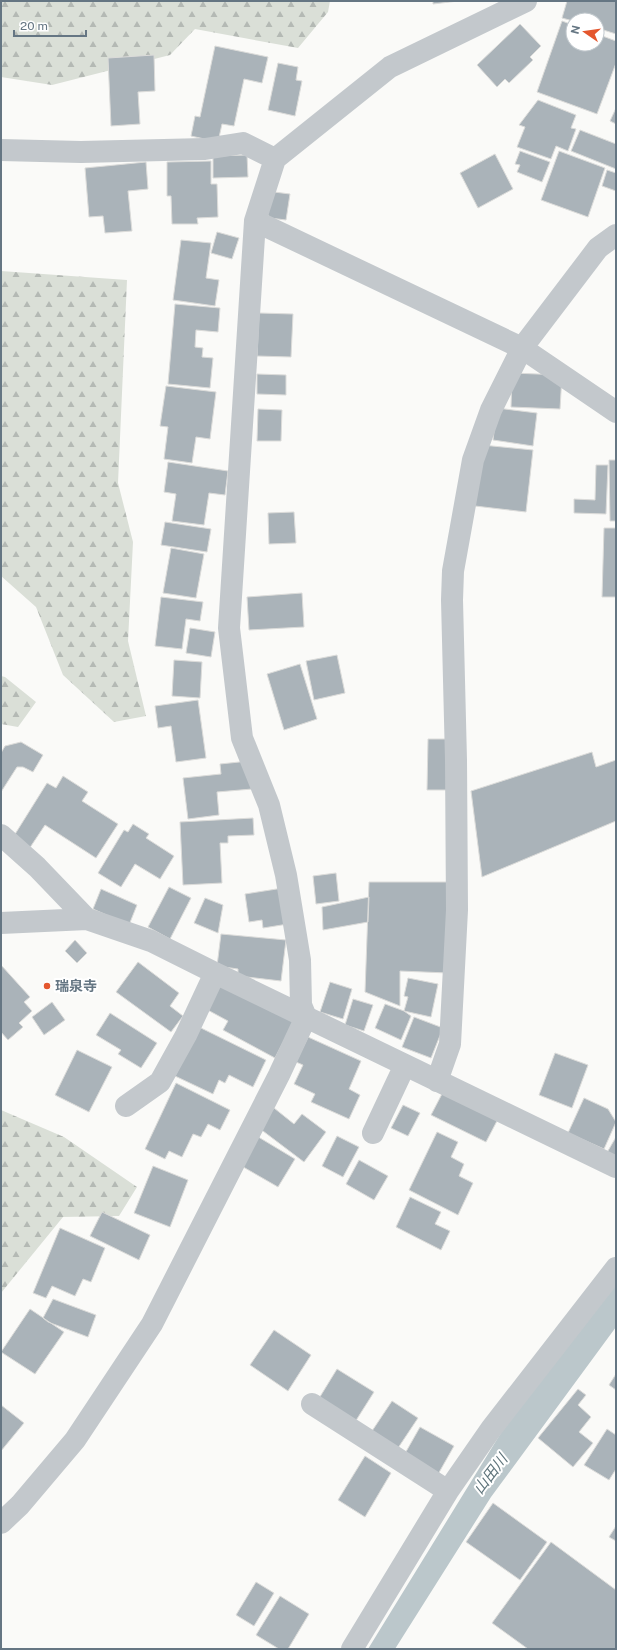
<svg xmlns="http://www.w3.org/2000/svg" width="617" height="1650" font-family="'Public Sans','Noto Sans JP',sans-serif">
  <defs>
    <pattern id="forest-firs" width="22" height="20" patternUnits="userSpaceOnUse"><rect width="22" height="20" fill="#dadfd7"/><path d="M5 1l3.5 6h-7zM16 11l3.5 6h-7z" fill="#b4b9b4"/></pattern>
  </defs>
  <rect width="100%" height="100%" fill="#fafaf8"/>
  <!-- forest -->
  <path fill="url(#forest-firs)" d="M1,1H330L328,12L298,48L195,29L170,55L52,85L1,77Z
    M1,271L127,280L118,483L133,542L128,641L146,716L114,722L63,675L36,607L1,576Z
    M1,676L5,677L36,702L18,727L1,724Z
    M1,1110L64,1137L137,1187L119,1216L63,1217L1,1293Z"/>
  <!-- water -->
  <path fill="#bbc7cb" d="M616,1279V1327L491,1497L395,1649H368L504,1428Z"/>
  <!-- building -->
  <path fill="#aab3b9" stroke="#dcdcda" d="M433,1H458L433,4Z
    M567,1H616V34L597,28V20L573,21L562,18Z
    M562,21L573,25V44H597V34L616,41V63L597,114L537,92Z
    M520,24L541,46L530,57L533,60L509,83L505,79L497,87L477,65Z
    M215,46L268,57L262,83L244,79L234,126L222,124L218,142L191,136L195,116L200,117Z
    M154,55L155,91L138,92L140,124L111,126L108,58Z
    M278,63L298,67L296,80L302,81L295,116L268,110Z
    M538,100L576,115L571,128L576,129L568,151L556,146L551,159L517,147L525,127L519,125Z
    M616,108V124L610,121Z
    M580,130L616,144V169L571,151Z
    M520,151L550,162L542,182L517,172L520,165L515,164Z
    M559,151L605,168L588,217L541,200Z
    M495,154L513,189L478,208L460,173Z
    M247,155L248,177L213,178V156Z
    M211,161V184H217L218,217L197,218L198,224H172L171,196H167V162Z
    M146,162L148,189L128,191L132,231L105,233L103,216L89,217L85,168Z
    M607,170L616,173V191L602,186Z
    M266,191L290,194L286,220L270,218L264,209Z
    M217,232L239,238L232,259L211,253Z
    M181,240L211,243L206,278L219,280L215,306L173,300Z
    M175,304L220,308L218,332L196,330L195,347L203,348L202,357L213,358L210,388L168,384Z
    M259,313L293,314L291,357L257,356Z
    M512,373L562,375L560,409L511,407Z
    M257,374L286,375V395L257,394Z
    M166,386L216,392L210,439L196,437L192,463L164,459L168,427L160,426Z
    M497,408L537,413L533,446L493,440Z
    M258,409L282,410L281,441H257Z
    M482,445L533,450L526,512L475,506Z
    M609,460H616V521H610Z
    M168,462L228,471L225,495L209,493L204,525L172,521L176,494L164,492Z
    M596,465H608L606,514L574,513V499L595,500Z
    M294,512L296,543L269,544L268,513Z
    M165,522L211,529L207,552L161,545Z
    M604,528H616V597H602Z
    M171,548L204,554L196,598L163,593Z
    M302,593L304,627L249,630L247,597Z
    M161,597L203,602L200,621L186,619L182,649L155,646Z
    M190,628L215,632L211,657L186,653Z
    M337,655L345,693L314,700L306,661Z
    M174,660L202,662L200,698L172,696Z
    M300,664L317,719L284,730L267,674Z
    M198,700L206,758L176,762L171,726L158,728L155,706Z
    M428,739H452V790H427Z
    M21,742L43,755L33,772L23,767H17L1,792V753L5,746Z
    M592,752L596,767L616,760V821L482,877L471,791Z
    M249,761L252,789L217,792L219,815L188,819L183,778L221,774L220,764Z
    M63,776L88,792L82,801L118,824L96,858L45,825L29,849L12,839L47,783L56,788Z
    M253,818L254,835L228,836V843H220L222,883L183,885L180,822Z
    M133,824L149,834L146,838L174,856L160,879L135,864L121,887L98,873L124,830L128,832Z
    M336,873L339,901L316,904L313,876Z
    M369,882H452L448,973L400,971V1006L365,992Z
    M169,887L191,898L170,939L148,927Z
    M283,888L288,924L263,928L262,920L249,922L245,894Z
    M101,889L137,905L129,925L93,909Z
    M369,897L368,922L323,930L322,907Z
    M205,898L223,905L218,933L194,923Z
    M221,934L286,940L281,981L238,976V969L217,966Z
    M75,940L87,953L77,963L65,951Z
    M138,962L179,993L170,1006L183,1016L171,1032L116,992Z
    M1,965L30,997L24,1002L32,1011L19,1023L23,1027L8,1040L1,1032Z
    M408,978L438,984L431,1017L404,1011L408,997L404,996Z
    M218,981L294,1021L275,1058L223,1030L228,1021L204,1008Z
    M330,982L352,989L343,1019L320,1012Z
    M353,999L373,1005L364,1031L345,1025Z
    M52,1002L65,1020L44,1035L32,1017Z
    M385,1004L404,1011L411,1016L401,1040L375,1028Z
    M110,1013L157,1043L141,1068L118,1054L121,1050L96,1035Z
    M414,1017L443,1028L431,1058L402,1047Z
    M199,1027L266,1060L253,1087L229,1075L225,1083L219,1080L213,1094L175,1076Z
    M308,1037L361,1061L349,1089L360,1095L349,1119L311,1102L315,1094L294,1084L303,1065L296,1062Z
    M77,1050L112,1067L89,1112L55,1095Z
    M555,1053L588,1065L572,1108L539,1095Z
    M176,1083L230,1110L220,1130L208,1124L201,1137L193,1134L182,1157L169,1151L165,1159L145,1149Z
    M443,1092L498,1119L486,1142L431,1115Z
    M584,1098L608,1109L616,1122L604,1149L568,1133Z
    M403,1105L420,1113L408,1136L391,1128Z
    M274,1108L294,1124L302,1114L326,1132L304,1162L259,1128Z
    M437,1132L458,1142L451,1157L464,1164L459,1176L473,1183L458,1215L409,1190Z
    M255,1135L295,1159L278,1187L238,1164Z
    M337,1136L359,1147L343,1177L322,1166Z
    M616,1137V1161L605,1156Z
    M359,1160L388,1176L374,1200L346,1184Z
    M153,1166L188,1180L170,1227L134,1213Z
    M410,1197L441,1212L435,1224L450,1231L441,1250L396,1227Z
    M102,1212L150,1235L139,1260L90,1236Z
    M60,1228L105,1248L91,1282L83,1279L75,1296L52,1286L46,1298L33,1293Z
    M53,1299L96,1315L88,1337L48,1322L43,1318Z
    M30,1309L64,1332L35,1374L1,1352Z
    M274,1330L311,1355L288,1391L250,1365Z
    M337,1369L374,1392L355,1422L318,1400Z
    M616,1374V1390L609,1385Z
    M578,1389L586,1395L578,1405L591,1417L579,1432L593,1443L573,1467L538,1438Z
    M392,1401L418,1418L398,1448L372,1431Z
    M1,1405L24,1423L1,1451Z
    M420,1427L454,1446L437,1476L403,1457Z
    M607,1429L616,1435V1469L609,1480L584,1465Z
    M365,1456L391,1473L365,1517L338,1500Z
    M493,1503L547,1542L520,1580L466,1542Z
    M616,1526V1541L609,1537Z
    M551,1542L616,1590V1649H528L492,1623Z
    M256,1582L274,1593L254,1626L236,1615Z
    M280,1596L309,1614L288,1649H279L256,1635Z"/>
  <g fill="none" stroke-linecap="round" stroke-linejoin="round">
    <!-- street -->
    <path stroke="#c3c8cc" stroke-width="22" d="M1,150L81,152L205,149L243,143L275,159
      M255,221L522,348L616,412
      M1,835L37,867L87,919L151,941L215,973L616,1167
      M1,923L87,919
      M437,1081L450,1044L457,910L456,760L452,600L453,571L473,460L491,410L522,348L598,248L616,235
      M126,1106L160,1082L186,1035L215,973
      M373,1133L405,1065
      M312,1404L448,1491
      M1,1523L20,1505L75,1440L152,1324L279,1075L306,1017L301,1005L300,960L286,875L269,805L242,738L229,628L255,221L275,159L390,67L526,1
      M352,1649L448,1491L491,1429L616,1268"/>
  </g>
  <!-- markers -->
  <circle fill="#e4572e" stroke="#fff" stroke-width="1.5" cx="47" cy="986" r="4"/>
  <g text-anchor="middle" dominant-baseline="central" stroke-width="4" stroke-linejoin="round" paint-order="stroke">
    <!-- poi labels -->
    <g font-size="14" font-weight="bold" fill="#657683" stroke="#fff" text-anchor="start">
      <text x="55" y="986">瑞泉寺</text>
    </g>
    <!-- water labels -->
    <g font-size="15" font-style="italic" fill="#60757c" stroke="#fff">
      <text transform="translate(490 1474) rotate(-53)">山田川</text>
    </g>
  </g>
  <!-- border -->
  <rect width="617" height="1650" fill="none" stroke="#657683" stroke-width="4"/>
  <!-- north arrow -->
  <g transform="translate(585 32) rotate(283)"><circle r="19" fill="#ffffff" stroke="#c1c8cd"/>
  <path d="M0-3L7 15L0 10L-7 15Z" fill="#e4572e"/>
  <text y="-6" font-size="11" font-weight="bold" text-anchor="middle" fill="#657683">N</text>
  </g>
  <!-- scale -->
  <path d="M14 30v6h72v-6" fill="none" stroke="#657683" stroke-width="2"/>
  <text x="20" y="30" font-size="12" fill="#657683" stroke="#ffffff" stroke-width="3" paint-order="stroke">20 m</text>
</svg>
